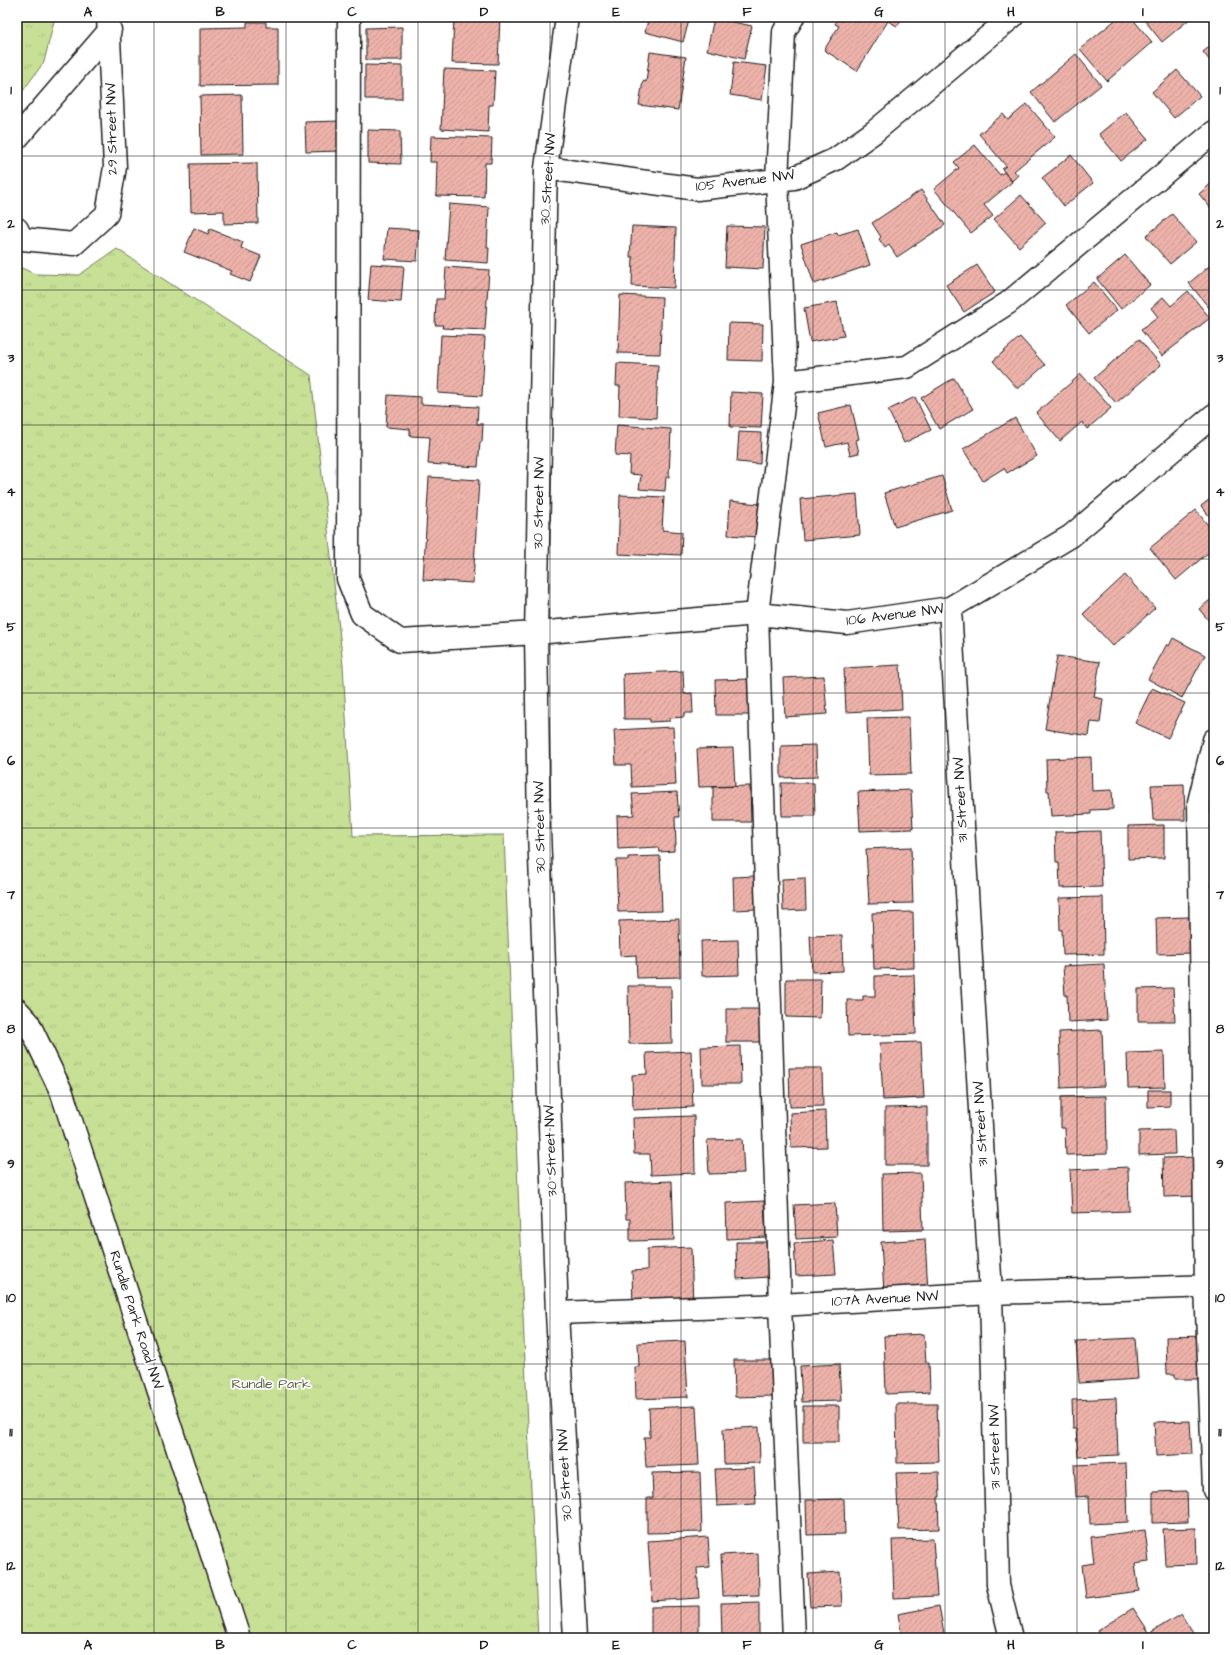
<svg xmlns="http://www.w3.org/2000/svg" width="1231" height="1655" font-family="'Architects Daughter',sans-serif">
  <defs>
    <pattern id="park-tufts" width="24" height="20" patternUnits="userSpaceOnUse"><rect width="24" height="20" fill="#c7e096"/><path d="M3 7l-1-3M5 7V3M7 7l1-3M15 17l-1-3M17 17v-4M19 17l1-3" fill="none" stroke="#aac081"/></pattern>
    <pattern id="building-hatch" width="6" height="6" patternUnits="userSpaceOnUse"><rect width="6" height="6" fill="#edb2aa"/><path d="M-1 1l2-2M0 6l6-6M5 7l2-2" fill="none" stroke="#cb9892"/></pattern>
  </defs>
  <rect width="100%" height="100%" fill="#fff"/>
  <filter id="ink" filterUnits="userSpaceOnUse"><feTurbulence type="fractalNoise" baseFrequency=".025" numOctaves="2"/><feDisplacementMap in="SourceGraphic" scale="8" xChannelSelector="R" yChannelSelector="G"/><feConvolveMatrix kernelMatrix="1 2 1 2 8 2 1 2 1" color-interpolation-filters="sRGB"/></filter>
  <g filter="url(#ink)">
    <!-- park -->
    <path fill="url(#park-tufts)" stroke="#727e59" d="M17,17H55L44,62L17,99Z
      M117,249L311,375L343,665L353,836L504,835L524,1339L538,1638H17V266L35,274L79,275Z"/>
    <!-- building -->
    <path fill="url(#building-hatch)" stroke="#1c1c1c" d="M454,17H500L498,64L452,63Z
      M649,17H690L683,42L645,32Z
      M839,17H903L897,26L888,21L857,71L824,50L839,26L835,24Z
      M1119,17H1131L1152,42L1107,81L1080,49Z
      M1142,17H1192L1162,42Z
      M714,18L752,26L744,59L707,50Z
      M247,22H266V27H278V85L200,86V28L247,27Z
      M402,27V60H366V28Z
      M1214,43V66L1203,52Z
      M650,52L686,57L678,110L639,105L643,81L646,82Z
      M1076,54L1101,85L1055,122L1031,92Z
      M734,62L767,66L762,100L730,95Z
      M365,65L402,66V99H365Z
      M444,69L495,71L493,105H489L488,132L441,129Z
      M1177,70L1200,96L1174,118L1152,92Z
      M242,95L243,154L201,155L200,96Z
      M1027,104L1055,137L1014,171L1018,175L1012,181L1002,169L1006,166L979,134L1003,114L1008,120Z
      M1126,112L1148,139L1121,161L1099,134Z
      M341,121V151L306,152L305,122Z
      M368,130L400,131L401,164L368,163Z
      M431,136L492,138L491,163H485L484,197L436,196L437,162H430Z
      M975,145L1000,175L1004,172L1012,182L984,205L993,216L971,233L934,189L959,168L954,162Z
      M1071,155L1093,183L1064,206L1042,178Z
      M257,163L258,223L224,224V211L191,212L190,164Z
      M1214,181V212L1199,194Z
      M921,190L945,225L897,257L889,245L885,248L879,239L881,237L872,223Z
      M1021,195L1046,223L1019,247L994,219Z
      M449,204L489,207L487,248H489L488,263L445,260Z
      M1172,214L1196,242L1170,264L1146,236Z
      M632,226L676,228L674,288L632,286L633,257H630Z
      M727,226L765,227L763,269L725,267Z
      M194,228L208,234L210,229L243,242L241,248L261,256L250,282L230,274L232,271L184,252Z
      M387,228L419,230L417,261L384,259Z
      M858,229L870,265L814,284L801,244L837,232L838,235Z
      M1125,255L1150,285L1121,309L1097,279Z
      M1214,262V314L1189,283Z
      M371,264L404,266L401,302L368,300Z
      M977,265L995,292L964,312L946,285Z
      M446,267L489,270L485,330L442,328L443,325H435L436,299H444Z
      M1094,282L1117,310L1089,333L1066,305Z
      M1188,291L1210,318L1162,356L1141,330L1158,317L1151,308L1163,297L1171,306Z
      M620,295L662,297L660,354L618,353Z
      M837,302L844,336L810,342L804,308Z
      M729,323L763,324L762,361L728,360Z
      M441,335L485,337L482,396L438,393Z
      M1020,337L1045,365L1018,389L993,361Z
      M1139,339L1161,365L1116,403L1094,378Z
      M617,363L658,365L656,418L619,416L620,386H616Z
      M1081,374L1111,408L1087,429L1082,422L1060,441L1036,413Z
      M954,378L973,409L939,429L921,398Z
      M731,392L763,394L761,428L730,427Z
      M388,395L421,397V404L478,407L477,424H483L482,442H480L478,467L428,464L430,437L410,436V429L386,427Z
      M915,397L931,430L904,443L888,410Z
      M851,405L859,439L856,440L859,453L850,455L847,442L826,447L818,413Z
      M1015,418L1037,456L1007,473L1004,468L983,481L963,449Z
      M617,425L671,429L669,477H666L665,491L639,489L641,475L629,474L630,456L615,455Z
      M739,432L761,433L760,464L737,462Z
      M942,476L952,510L895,527L884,493Z
      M429,477L479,480L473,583L423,580Z
      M857,494L860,535L803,540L800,499Z
      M620,495L664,497L662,530L682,532L681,555L659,554V556L618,554Z
      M1214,496V522L1201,506Z
      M730,501L759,504L757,537L728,535Z
      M1196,510L1214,533V548L1176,580L1150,548Z
      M1125,575L1155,608L1113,646L1083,614Z
      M1214,597V627L1199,609Z
      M1173,638L1205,655L1182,698L1148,679L1167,644L1169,646Z
      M1057,656L1100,662L1094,697L1103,699L1100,723L1091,722L1089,736L1045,729Z
      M900,665L902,709L846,712L844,668Z
      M683,671L684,694L692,693L693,713H684V717L670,718V721L650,722V719H624L623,674Z
      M824,676L827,714L785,717L783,678Z
      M750,679L751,715H716L715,680Z
      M1152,688L1185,703L1168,738L1135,723Z
      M909,717L911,774L869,775L867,718Z
      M673,727L676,785L632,787L631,765H616L614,730Z
      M816,745L817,777L781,778V746Z
      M733,748L735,786L699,787L697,749Z
      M1091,757L1092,791L1112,790L1113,809L1091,810V814L1051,816L1049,791H1047L1046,759Z
      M781,783H814L815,816H782Z
      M1184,784L1185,820H1153L1151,785Z
      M750,786L751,822H713V787Z
      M911,790L913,829L860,831L858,792Z
      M677,792L679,817H675L676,845L674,846V851L659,852L658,847L618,849L617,816L634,815L632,794Z
      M1164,825V858L1128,859V826Z
      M1100,831L1102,887L1060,888L1059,862H1056L1055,832Z
      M911,847L913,903L869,904L866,849Z
      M660,856L662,911L618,912L616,860H628V857Z
      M755,876L756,909L734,910L733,877Z
      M805,878L806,910L783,911L782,879Z
      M1103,897L1104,954L1063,955L1062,930H1060L1059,898Z
      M913,912L914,968L874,969L872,913Z
      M1189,917L1190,953L1157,954L1156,918Z
      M679,919L680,977L637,978L636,955L620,956L619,921Z
      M842,935L843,971L812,972L810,936Z
      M738,940L739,975L702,976L701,941Z
      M1104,964L1107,1020L1068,1022L1067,995L1065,996L1063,966Z
      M914,975L916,1034L848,1036L847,1000H863V996H875V976Z
      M786,979H821L820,1018L786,1017Z
      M628,986H671L672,1043L629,1044Z
      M1173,988L1175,1021H1138V989Z
      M726,1009H761V1042H726Z
      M1102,1030L1104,1086L1061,1088L1059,1032Z
      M921,1042L924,1098L883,1100L880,1043Z
      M740,1046L741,1084H702L701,1047Z
      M691,1051L693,1107L633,1110L632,1075L647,1074L646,1053Z
      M1164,1052L1165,1087L1128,1088L1127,1053Z
      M789,1068H822L823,1106L790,1107Z
      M1148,1090H1170V1106L1148,1107Z
      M1106,1096L1107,1154L1066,1155L1065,1128H1061V1097Z
      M927,1107V1165H885V1108Z
      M825,1111L826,1147L791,1148L790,1113Z
      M694,1116L695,1173L651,1175L650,1154H634L633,1118Z
      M1174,1130L1175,1154L1139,1155V1131Z
      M742,1139L744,1173L709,1174L707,1140Z
      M1200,1157L1201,1196L1164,1197L1163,1158Z
      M1128,1167L1129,1211L1072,1213L1070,1170Z
      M921,1173L923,1230L883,1231L882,1174Z
      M672,1181L674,1240L630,1241V1219H626L625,1183Z
      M764,1201L766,1237L727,1239L726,1203Z
      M835,1203L837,1237L796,1239L794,1205Z
      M925,1239L928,1291L884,1293L881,1242Z
      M833,1240L836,1274L796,1276L794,1243Z
      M736,1242H768L769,1277L737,1279Z
      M691,1247L693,1305L633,1307L632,1271L647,1270V1249Z
      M924,1334L926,1362H929L930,1392L886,1394L884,1336Z
      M1205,1336V1373H1198V1379H1175V1374H1167L1166,1337Z
      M1135,1338L1138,1379L1079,1383L1076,1341Z
      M685,1341L688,1397L636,1399L635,1367H639L638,1343Z
      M734,1360H774V1396L735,1397Z
      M839,1364L841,1401L802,1402L800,1366Z
      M1116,1398L1118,1455L1078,1457L1076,1429H1073L1072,1400Z
      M896,1404H937L939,1462L897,1463Z
      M696,1406L699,1465L646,1467L644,1437H650L649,1408Z
      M803,1406H839V1442H803Z
      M1190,1421L1192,1454L1156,1456L1154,1422Z
      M759,1427L760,1463L724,1464L723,1429Z
      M1126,1463L1128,1522L1090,1524L1089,1496L1076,1497L1074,1465Z
      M754,1468L756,1504L717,1506L715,1469Z
      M700,1472L702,1532L647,1533V1498H653L652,1473Z
      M939,1472L940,1497H938L939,1529L899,1530L896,1473Z
      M1187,1491L1188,1522L1153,1523V1492Z
      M844,1499L845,1534L807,1535L806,1500Z
      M1196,1528L1197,1564L1165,1565L1163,1529Z
      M1145,1530L1149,1562L1135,1564L1139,1591L1086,1598L1082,1565L1094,1563L1091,1537Z
      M708,1537L710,1567L697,1568L699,1598L652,1601L648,1541Z
      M933,1539L937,1596L894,1598L892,1540Z
      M758,1553L759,1595L723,1596L721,1555Z
      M840,1572L842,1606L810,1607L808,1574Z
      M759,1602V1636L722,1637L721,1603Z
      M699,1606V1638H651V1607Z
      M939,1606L945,1638H902L898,1614Z
      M1133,1608L1153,1638H1102L1097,1631Z
      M1181,1614L1196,1638H1153L1150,1633Z"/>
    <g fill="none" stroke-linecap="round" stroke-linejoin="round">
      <defs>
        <path id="minor" d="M349,17L348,579L362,614L400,641L536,633L757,614L847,623L950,608L1071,536L1214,415
          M567,17L546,168L536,633L539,831L557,1313L575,1638
          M793,17L784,32L777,180L786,382L757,614L780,1305L794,1638
          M17,138L110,30
          M546,168L697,189L794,178L836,159L874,132L1012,17
          M17,229L22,239L74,244L107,214L115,167L108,17
          M786,382L907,367L1008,303L1214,132
          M950,608L991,1293L998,1585L1011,1638
          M1214,740L1199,802L1206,1286L1214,1490
          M17,1010L28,1022L62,1093L239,1638
          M557,1313L780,1305L991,1293L1214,1286"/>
      </defs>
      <!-- minor casing -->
      <use href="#minor" stroke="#1c1c1c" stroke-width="25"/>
      <!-- minor -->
      <use href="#minor" stroke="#fff" stroke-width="22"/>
    </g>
  </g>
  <!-- grid -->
  <path fill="none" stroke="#1c1c1c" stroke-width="1" stroke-opacity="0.55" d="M154,17V1638M286,17V1638M418,17V1638M550,17V1638M681,17V1638M813,17V1638M945,17V1638M1077,17V1638M17,156H1214M17,290H1214M17,425H1214M17,559H1214M17,693H1214M17,828H1214M17,962H1214M17,1096H1214M17,1230H1214M17,1364H1214M17,1499H1214"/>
  <g text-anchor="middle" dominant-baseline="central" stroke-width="3.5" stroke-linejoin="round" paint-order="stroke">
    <!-- street labels -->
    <g font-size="14" fill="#1c1c1c" stroke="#fff">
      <text transform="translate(112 129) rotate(-91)">29 Street NW</text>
      <text transform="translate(548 179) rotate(-86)">30 Street NW</text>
      <text transform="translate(745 181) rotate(-7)">105 Avenue NW</text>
      <text transform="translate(539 503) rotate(-89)">30 Street NW</text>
      <text transform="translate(895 615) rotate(-7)">106 Avenue NW</text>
      <text transform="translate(961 800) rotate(-93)">31 Street NW</text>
      <text transform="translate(540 827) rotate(-91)">30 Street NW</text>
      <text transform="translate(981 1124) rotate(-93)">31 Street NW</text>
      <text transform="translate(551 1151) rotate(-92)">30 Street NW</text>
      <text transform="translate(885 1299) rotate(-3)">107A Avenue NW</text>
      <text transform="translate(136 1320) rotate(72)">Rundle Park Road NW</text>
      <text transform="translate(995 1447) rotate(-91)">31 Street NW</text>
      <text transform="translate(565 1475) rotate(-93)">30 Street NW</text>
    </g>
    <!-- park labels -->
    <g font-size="14" fill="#586147" stroke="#fff">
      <text x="271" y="1384">Rundle Park</text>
    </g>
  </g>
  <!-- margin -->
  <rect width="1231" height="1655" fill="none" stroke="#fff" stroke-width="44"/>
  <rect x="22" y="22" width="1187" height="1611" fill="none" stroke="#1c1c1c" stroke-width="1.5"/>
  <g font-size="13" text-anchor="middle" font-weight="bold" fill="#1c1c1c">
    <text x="88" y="16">A</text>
    <text x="220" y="16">B</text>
    <text x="352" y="16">C</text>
    <text x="484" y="16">D</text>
    <text x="616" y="16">E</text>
    <text x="747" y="16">F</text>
    <text x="879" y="16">G</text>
    <text x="1011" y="16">H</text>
    <text x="1143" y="16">I</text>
    <text x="11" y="94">1</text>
    <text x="1220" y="94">1</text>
    <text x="11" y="228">2</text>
    <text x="1220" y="228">2</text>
    <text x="11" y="362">3</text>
    <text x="1220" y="362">3</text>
    <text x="11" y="496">4</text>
    <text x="1220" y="496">4</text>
    <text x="11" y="631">5</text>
    <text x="1220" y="631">5</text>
    <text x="11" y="765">6</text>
    <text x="1220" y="765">6</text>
    <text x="11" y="899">7</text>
    <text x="1220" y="899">7</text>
    <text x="11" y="1033">8</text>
    <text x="1220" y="1033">8</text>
    <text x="11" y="1168">9</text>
    <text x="1220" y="1168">9</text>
    <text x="11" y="1302">10</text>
    <text x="1220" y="1302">10</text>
    <text x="11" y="1436">11</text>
    <text x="1220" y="1436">11</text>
    <text x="11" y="1570">12</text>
    <text x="1220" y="1570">12</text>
    <text x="88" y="1649">A</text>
    <text x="220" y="1649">B</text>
    <text x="352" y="1649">C</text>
    <text x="484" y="1649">D</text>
    <text x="616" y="1649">E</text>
    <text x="747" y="1649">F</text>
    <text x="879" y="1649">G</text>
    <text x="1011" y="1649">H</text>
    <text x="1143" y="1649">I</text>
  </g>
</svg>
